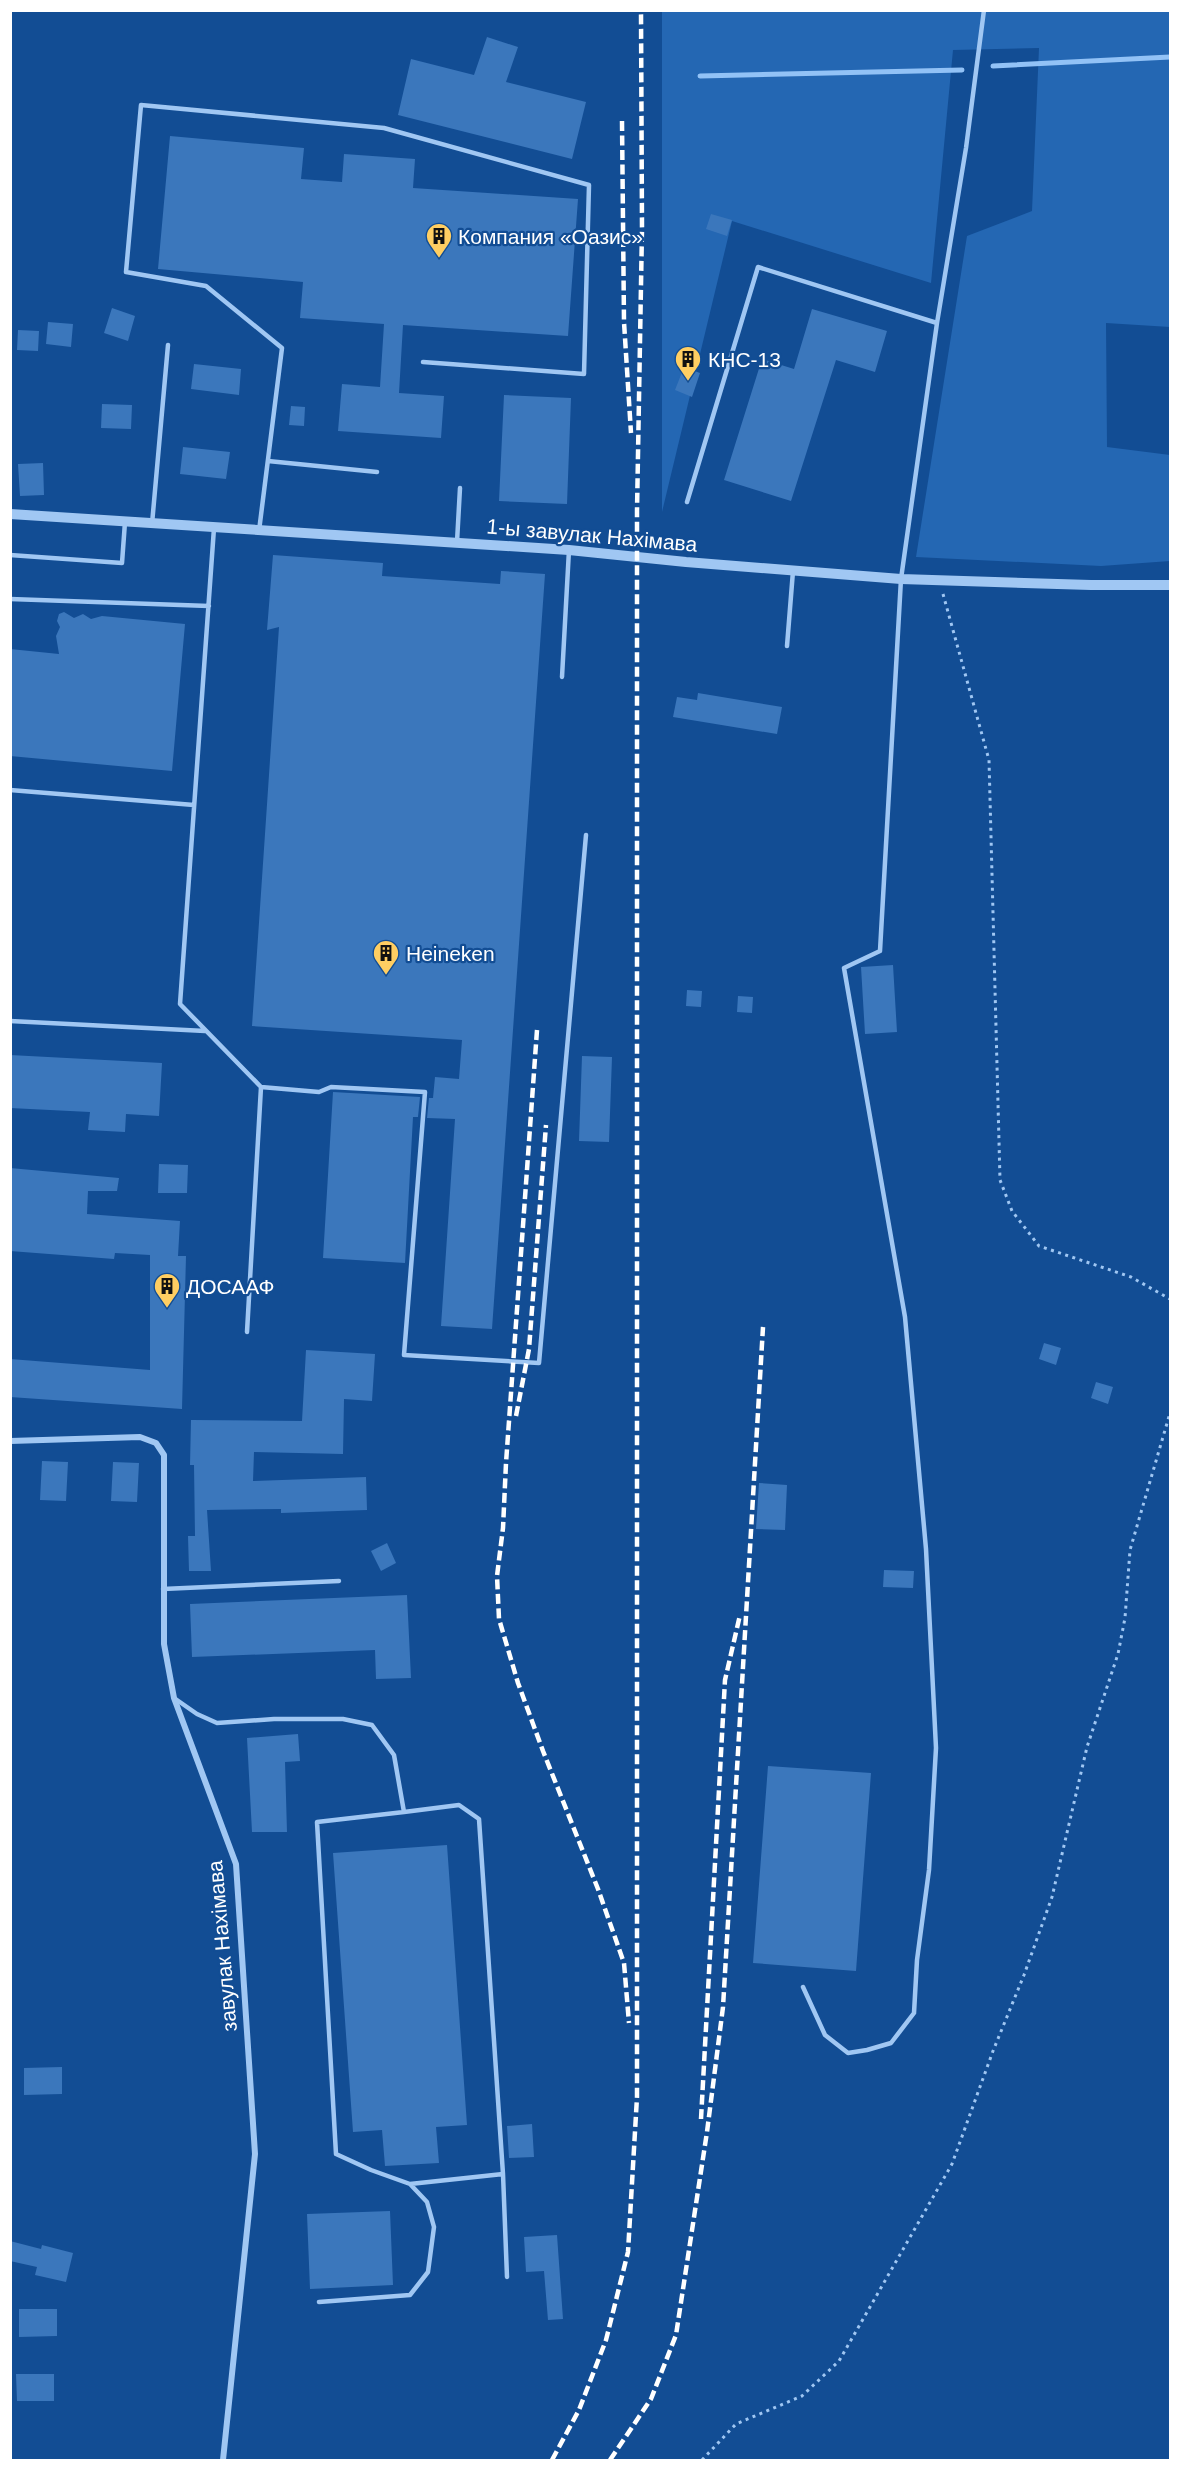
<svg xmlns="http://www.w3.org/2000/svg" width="1181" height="2471" viewBox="0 0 1181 2471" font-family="Helvetica,sans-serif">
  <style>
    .green { fill: #2467b3 }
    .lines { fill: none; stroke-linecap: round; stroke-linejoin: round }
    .stream { stroke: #92c2f6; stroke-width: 5 }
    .building { fill: #3b77bc }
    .path { stroke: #a0c7f3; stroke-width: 3; stroke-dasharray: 3 4.5; stroke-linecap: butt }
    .service { stroke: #a0c7f3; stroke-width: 4.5 }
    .minor { stroke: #a0c7f3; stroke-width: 6 }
    .tertiary { stroke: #a0c7f3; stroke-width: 10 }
    .rail { stroke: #fff; stroke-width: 4.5; stroke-dasharray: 10 4.5; stroke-linecap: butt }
    .labels { text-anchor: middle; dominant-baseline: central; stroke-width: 4.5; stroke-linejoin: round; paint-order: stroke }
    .poi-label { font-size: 21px; fill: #fff; stroke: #124d94; text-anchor: start }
    .street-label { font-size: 21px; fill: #fff; stroke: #124d94 }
  </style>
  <rect width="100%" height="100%" fill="#124d94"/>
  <path class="green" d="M 662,11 L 1170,11 L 1170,327 L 1106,323 L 1107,447 L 1170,455 L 1170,561 L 1101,566 L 916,557 L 967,236 L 1032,211 L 1039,48 L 953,50 L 931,283 L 732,221 L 662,512 Z"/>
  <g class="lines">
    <path class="stream" d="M 993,66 L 1170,57
      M 700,76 L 962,70"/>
  </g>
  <path class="building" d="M 487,37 L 518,47 L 506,82 L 586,102 L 572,159 L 398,115 L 411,59 L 474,75 Z
    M 170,136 L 304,148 L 301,179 L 342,182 L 344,154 L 415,159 L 413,188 L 578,199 L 568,336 L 403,325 L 399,393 L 444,396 L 441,438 L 338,431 L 342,384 L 380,387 L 384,324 L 300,318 L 303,282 L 158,269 Z
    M 711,214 L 732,220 L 727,236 L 706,229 Z
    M 112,308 L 135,316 L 128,341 L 104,333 Z
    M 812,309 L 887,331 L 875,372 L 836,360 L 791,501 L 724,480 L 762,359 L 794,369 Z
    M 48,322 L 73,324 L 71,347 L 46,344 Z
    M 18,330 L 39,331 L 38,351 L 17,350 Z
    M 194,364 L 241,369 L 239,395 L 191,389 Z
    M 684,367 L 700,373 L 692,397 L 675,390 Z
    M 504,395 L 571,398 L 567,504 L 499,501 Z
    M 102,404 L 132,405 L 131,429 L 101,428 Z
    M 291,406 L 305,407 L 304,426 L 289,425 Z
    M 183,447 L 230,452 L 226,479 L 180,474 Z
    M 43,463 L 44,495 L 20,496 L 18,464 Z
    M 273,555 L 383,563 L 382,576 L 500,584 L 501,571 L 545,574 L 492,1329 L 441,1326 L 455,1119 L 427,1118 L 429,1098 L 433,1098 L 435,1077 L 459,1079 L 462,1040 L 252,1026 L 279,627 L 267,630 Z
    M 64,612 L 74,618 L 83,614 L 91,619 L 102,616 L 185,624 L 172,771 L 10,756 L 10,649 L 59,654 L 56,636 L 60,627 L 57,621 L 59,614 Z
    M 698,693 L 782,707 L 777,734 L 673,717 L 677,697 L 697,700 Z
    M 893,965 L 897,1032 L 865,1034 L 861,967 Z
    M 687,990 L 702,991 L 701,1007 L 686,1006 Z
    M 738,996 L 753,997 L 752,1013 L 737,1012 Z
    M 10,1055 L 162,1063 L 159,1116 L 126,1114 L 125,1132 L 88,1130 L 90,1112 L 10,1108 Z
    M 582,1056 L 612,1057 L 609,1142 L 579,1141 Z
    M 333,1092 L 420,1097 L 418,1117 L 413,1117 L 405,1263 L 323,1258 Z
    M 159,1164 L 188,1165 L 187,1193 L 158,1193 Z
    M 10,1168 L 119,1178 L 117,1191 L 88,1191 L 87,1214 L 180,1221 L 178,1256 L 186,1256 L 182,1409 L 10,1397 L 10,1359 L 150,1370 L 150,1255 L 115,1253 L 114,1259 L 10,1251 Z
    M 1044,1343 L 1061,1348 L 1056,1365 L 1039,1359 Z
    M 306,1350 L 375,1354 L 372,1401 L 344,1399 L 343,1454 L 254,1452 L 253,1481 L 366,1477 L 367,1510 L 281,1513 L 281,1509 L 207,1510 L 211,1571 L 189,1571 L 188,1536 L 195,1536 L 194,1465 L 190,1465 L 191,1420 L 302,1421 Z
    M 1096,1382 L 1113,1387 L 1108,1404 L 1091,1398 Z
    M 42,1461 L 68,1462 L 66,1501 L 40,1500 Z
    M 113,1462 L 139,1463 L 137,1502 L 111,1501 Z
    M 759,1483 L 787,1485 L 785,1530 L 756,1529 Z
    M 387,1543 L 396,1563 L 381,1571 L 371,1551 Z
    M 884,1570 L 914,1571 L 913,1588 L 883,1587 Z
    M 407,1595 L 411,1678 L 376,1679 L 375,1650 L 192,1657 L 190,1604 Z
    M 298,1734 L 300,1761 L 285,1762 L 287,1832 L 252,1832 L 247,1738 Z
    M 768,1766 L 871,1773 L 856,1971 L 753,1963 Z
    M 447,1845 L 467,2125 L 436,2127 L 439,2163 L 385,2166 L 382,2130 L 353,2132 L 333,1853 Z
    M 62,2067 L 62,2094 L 24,2095 L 24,2068 Z
    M 532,2124 L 534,2157 L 509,2158 L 507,2126 Z
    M 390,2211 L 393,2285 L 310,2289 L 307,2214 Z
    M 557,2235 L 563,2319 L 548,2320 L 544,2271 L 526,2272 L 524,2237 Z
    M 10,2241 L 41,2249 L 42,2245 L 73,2253 L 66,2282 L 35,2275 L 37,2267 L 10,2261 Z
    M 19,2309 L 57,2309 L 57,2336 L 19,2337 Z
    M 16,2374 L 54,2374 L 54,2401 L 17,2401 Z"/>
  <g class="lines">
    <path class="path" d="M 943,594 L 989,760 L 1000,1180 L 1012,1211 L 1039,1246 L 1131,1277 L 1170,1299
      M 702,2460 L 736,2424 L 802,2396 L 839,2361 L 952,2164 L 993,2051 L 1024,1975 L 1052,1897 L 1087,1747 L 1118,1654 L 1125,1618 L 1130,1550 L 1170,1413"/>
    <path class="service" d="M 268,461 L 377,472
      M 687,502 L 758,267 L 937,323
      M 152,524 L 168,345
      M 214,528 L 180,1004 L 261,1087 L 247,1332
      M 259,531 L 282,348 L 206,286 L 126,272 L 141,105 L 384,128 L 589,185 L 584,374 L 423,362
      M 457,542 L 460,488
      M 10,555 L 122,563 L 125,522
      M 10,599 L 209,606
      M 787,646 L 793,571
      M 562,677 L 569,550
      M 10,790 L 194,805
      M 10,1021 L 205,1031
      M 261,1087 L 319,1092 L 331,1087 L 425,1092 L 404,1355 L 539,1363 L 586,835
      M 163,1589 L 339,1581
      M 174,1698 L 197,1714 L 217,1723 L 274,1719 L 343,1719 L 372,1725 L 394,1755 L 404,1812 L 317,1822 L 336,2154 L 371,2170 L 410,2184 L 427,2202 L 434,2227 L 428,2272 L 410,2295 L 319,2302
      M 404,1812 L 459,1805 L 479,1819 L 503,2174 L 410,2184
      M 803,1987 L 825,2035 L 848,2053 L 867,2050 L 891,2043 L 914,2013 L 917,1960 L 929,1870 L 936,1748 L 926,1549 L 905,1317 L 844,968 L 880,951 L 901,579 L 937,323 L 966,148 L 984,10
      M 503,2174 L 507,2277"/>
    <path class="minor" d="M 10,1441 L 140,1437 L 156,1443 L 164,1455 L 164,1644 L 174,1698 L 236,1864 L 255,2154 L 223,2460"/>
    <path class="tertiary" d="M 10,514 L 569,550 L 686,562 L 901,579 L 1091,585 L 1170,585"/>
    <path class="rail" d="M 622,121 L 624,322 L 631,433
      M 537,1030 L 506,1463 L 503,1528 L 497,1576 L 499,1619 L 518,1683 L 543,1751 L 598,1889 L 624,1963 L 629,2023
      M 516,1416 L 529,1349 L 546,1125
      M 701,2119 L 725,1680 L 740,1615
      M 552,2460 L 579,2410 L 606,2340 L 628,2252 L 637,2097 L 637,511 L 642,229 L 641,10
      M 610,2460 L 651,2399 L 676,2335 L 707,2132 L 723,2007 L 763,1327"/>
  </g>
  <defs>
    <g id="building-pin" transform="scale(1.35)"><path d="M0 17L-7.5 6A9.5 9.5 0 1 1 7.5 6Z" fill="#ffce62" stroke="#124d94"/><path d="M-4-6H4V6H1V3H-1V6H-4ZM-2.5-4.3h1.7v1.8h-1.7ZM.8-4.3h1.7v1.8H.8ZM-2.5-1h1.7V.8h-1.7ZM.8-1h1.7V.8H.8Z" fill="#111"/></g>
  </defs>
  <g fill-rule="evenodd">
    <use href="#building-pin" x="439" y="236"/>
    <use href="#building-pin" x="688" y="359"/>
    <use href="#building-pin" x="386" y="953"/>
    <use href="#building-pin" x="167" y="1286"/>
  </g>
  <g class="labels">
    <g class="poi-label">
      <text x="458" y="236">Компания «Оазис»</text>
      <text x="708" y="359">КНС-13</text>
      <text x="406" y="953">Heineken</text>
      <text x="186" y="1286">ДОСААФ</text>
    </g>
    <g class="street-label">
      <text transform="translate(592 535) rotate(5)">1-ы завулак Нахімава</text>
      <text transform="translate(222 1946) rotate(-95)">завулак Нахімава</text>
    </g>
  </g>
  <rect width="1181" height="2471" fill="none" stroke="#ffffff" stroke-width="24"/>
</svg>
